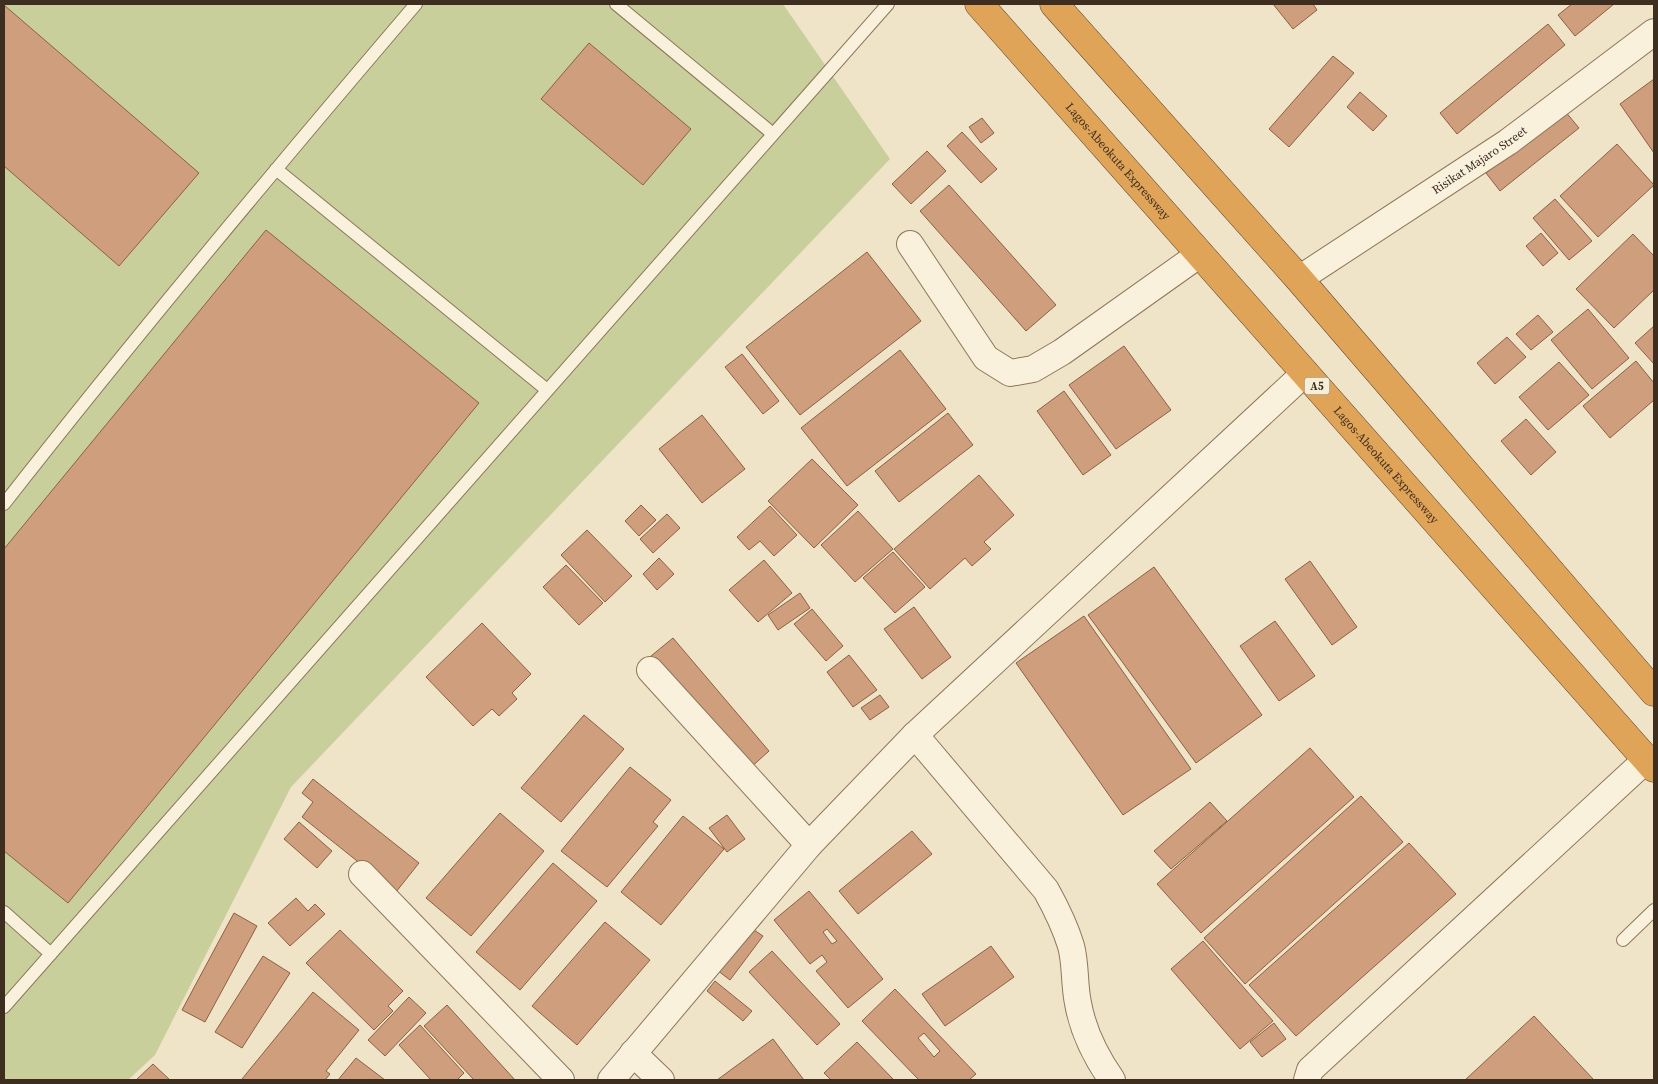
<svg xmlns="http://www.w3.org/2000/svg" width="1658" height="1084" viewBox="0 0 1658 1084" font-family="'Source Serif 4',serif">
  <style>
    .green { fill: #c9cf9b }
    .building { fill: #cf9f7d; stroke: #8d5f41; fill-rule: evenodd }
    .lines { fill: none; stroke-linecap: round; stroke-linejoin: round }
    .lane-casing { stroke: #8d765c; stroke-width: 14 }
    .street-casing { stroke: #8d765c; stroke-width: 28 }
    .highway-casing { stroke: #5b4430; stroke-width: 29 }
    .lane { stroke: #faf1dc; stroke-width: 12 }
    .street { stroke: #faf1dc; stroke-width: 26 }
    .highway { stroke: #e0a458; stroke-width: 28 }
    .labels { text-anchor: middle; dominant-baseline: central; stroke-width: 4; stroke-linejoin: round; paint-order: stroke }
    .shield { fill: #f7eed8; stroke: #756857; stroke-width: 1 }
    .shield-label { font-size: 11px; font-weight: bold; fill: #3d2e20 }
    .street-label { font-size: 12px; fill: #3d2e20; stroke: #f7eed8 }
  </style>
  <rect width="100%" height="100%" fill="#f0e4c8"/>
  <path class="green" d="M 4,4 L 783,4 L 890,159 L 291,787 L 155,1055 L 128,1080 L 4,1080 Z"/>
  <path class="building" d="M 1273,4 L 1313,4 L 1317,10 L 1293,29 Z
    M 1572,4 L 1614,4 L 1575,36 L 1558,15 Z
    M 4,5 L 199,173 L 119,266 L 4,166 Z
    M 1548,24 L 1565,45 L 1457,134 L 1440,113 Z
    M 589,43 L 691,129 L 643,185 L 541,99 Z
    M 1333,56 L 1354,73 L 1289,147 L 1269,129 Z
    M 1654,79 L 1654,153 L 1620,104 Z
    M 1360,92 L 1387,116 L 1373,131 L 1347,107 Z
    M 1564,110 L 1579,128 L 1500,191 L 1486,173 Z
    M 982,118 L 994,133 L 981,143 L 969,127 Z
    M 962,132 L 997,169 L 981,183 L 947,146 Z
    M 1617,144 L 1654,185 L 1598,237 L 1560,196 Z
    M 927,151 L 946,171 L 911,204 L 892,184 Z
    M 949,185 L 1056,305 L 1026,331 L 920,211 Z
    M 1555,199 L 1592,241 L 1569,260 L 1533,218 Z
    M 266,230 L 479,403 L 68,903 L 4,851 L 4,549 Z
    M 1541,233 L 1558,253 L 1543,266 L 1526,246 Z
    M 1633,234 L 1654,256 L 1654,290 L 1614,328 L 1576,289 Z
    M 867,252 L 921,321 L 800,415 L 746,347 Z
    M 1588,309 L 1629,358 L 1592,389 L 1551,340 Z
    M 1538,315 L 1553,332 L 1531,350 L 1516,334 Z
    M 1654,326 L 1654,364 L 1635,343 Z
    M 1507,337 L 1526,357 L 1495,384 L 1477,363 Z
    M 1124,346 L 1171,410 L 1116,449 L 1069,385 Z
    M 900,350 L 946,409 L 847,486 L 801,428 Z
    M 742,354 L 779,401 L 763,414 L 725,367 Z
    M 1636,361 L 1654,383 L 1654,400 L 1610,438 L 1583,406 Z
    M 1559,362 L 1589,395 L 1548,430 L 1519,397 Z
    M 1064,391 L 1111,455 L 1083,475 L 1037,411 Z
    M 948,413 L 973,445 L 899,502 L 875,471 Z
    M 702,415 L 745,469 L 702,503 L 659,449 Z
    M 1526,419 L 1556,452 L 1531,475 L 1501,441 Z
    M 812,459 L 858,505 L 814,548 L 768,501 Z
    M 979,475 L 1014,515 L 984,542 L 991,549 L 972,566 L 965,558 L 930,589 L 894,549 Z
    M 641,505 L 656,520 L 639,536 L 625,521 Z
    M 770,506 L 797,535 L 774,556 L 760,541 L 749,550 L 737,537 Z
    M 858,511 L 893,549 L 855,582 L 821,545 Z
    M 667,514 L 680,528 L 653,553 L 640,539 Z
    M 587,530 L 632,576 L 605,602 L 561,555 Z
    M 893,552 L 925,587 L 895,613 L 863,578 Z
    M 659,558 L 674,574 L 657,590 L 643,574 Z
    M 764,560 L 792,593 L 758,622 L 729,590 Z
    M 1310,561 L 1357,627 L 1332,645 L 1285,579 Z
    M 566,565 L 603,603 L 579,625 L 543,587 Z
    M 1154,567 L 1262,715 L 1196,763 L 1088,615 Z
    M 800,593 L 810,608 L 778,630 L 768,615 Z
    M 914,607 L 951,657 L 922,679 L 884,629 Z
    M 812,609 L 843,646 L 826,661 L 794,624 Z
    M 1084,616 L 1191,769 L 1123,815 L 1016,663 Z
    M 1275,621 L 1315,676 L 1279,701 L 1240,646 Z
    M 482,623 L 531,674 L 512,693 L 517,699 L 499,716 L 492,709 L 473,726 L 426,677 Z
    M 673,638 L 769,751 L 748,770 L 651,656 Z
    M 849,655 L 877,690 L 853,707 L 827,672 Z
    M 880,695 L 889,707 L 870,720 L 861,708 Z
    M 584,715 L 624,749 L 561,822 L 521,788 Z
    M 1310,748 L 1354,797 L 1201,933 L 1157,884 Z
    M 630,767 L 671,800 L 653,822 L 658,826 L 607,887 L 561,851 Z
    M 313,779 L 419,863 L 396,892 L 302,817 L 313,802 L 302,793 Z
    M 1361,796 L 1403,842 L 1245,984 L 1204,938 Z
    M 1210,802 L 1227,821 L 1171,869 L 1154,851 Z
    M 500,813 L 544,851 L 471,936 L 426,898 Z
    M 727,815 L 745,839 L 727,852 L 709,828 Z
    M 683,816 L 724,849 L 661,925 L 621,892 Z
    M 299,822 L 332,851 L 317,868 L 284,839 Z
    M 912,831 L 932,854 L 858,914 L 839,891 Z
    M 1409,843 L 1456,894 L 1296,1036 L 1249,985 Z
    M 553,863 L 597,901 L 520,990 L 476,952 Z
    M 809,891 L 883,979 L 848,1008 L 816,971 L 827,962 L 822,955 L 810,964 L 774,920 ZM 827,929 L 837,941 L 832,944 L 823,932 Z
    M 296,898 L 308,911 L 315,904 L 325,914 L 290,946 L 268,923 Z
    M 234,913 L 257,926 L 205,1022 L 182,1010 Z
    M 605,922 L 650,960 L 577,1045 L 532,1006 Z
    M 340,930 L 403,991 L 388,1006 L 393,1011 L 374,1030 L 306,963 Z
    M 754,930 L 763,936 L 730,980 L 713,967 Z
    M 1203,941 L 1273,1021 L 1240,1049 L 1171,969 Z
    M 991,946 L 1014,977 L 945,1026 L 922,994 Z
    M 772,951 L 840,1024 L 817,1045 L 749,972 Z
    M 263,956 L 290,973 L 242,1048 L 215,1032 Z
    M 715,981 L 752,1011 L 743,1021 L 707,991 Z
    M 895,989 L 976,1074 L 969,1080 L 919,1080 L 862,1021 ZM 924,1033 L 940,1051 L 934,1057 L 918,1038 Z
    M 313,992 L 359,1030 L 326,1071 L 330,1074 L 325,1080 L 244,1080 L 242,1079 Z
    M 409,997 L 426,1013 L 385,1056 L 368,1040 Z
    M 447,1005 L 515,1080 L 474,1080 L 424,1026 Z
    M 1534,1016 L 1594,1080 L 1465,1080 Z
    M 1274,1023 L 1286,1039 L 1262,1057 L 1250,1042 Z
    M 420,1025 L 464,1073 L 457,1080 L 431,1080 L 399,1045 Z
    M 773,1039 L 804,1080 L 717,1080 Z
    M 857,1042 L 894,1080 L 831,1080 L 824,1073 Z
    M 356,1058 L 385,1080 L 338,1080 Z
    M 153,1064 L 170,1080 L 136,1080 Z"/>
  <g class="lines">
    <g class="lane-casing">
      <path id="lane" d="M 616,4 L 773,134
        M 276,169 L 547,390
        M 4,504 C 137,334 276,168 416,4
        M 4,912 L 51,954
        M 1623,940 L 1654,910
        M 4,1007 L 888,4"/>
    </g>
    <g class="street-casing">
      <g id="street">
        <path d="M 910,244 L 986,358 L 1010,373 L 1033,369 L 1062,352 L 1200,254"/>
        <path id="s1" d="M 1299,279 L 1508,142 L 1654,32"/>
        <path d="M 650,670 L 809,845"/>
        <path d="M 915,735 L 1046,890 C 1056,908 1065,926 1071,946 C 1076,964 1074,985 1078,1003 C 1083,1032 1096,1057 1112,1080"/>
        <path d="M 362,874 L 561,1080"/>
        <path d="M 633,1053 L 661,1080"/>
        <path d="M 611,1080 L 809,845 L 915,735 L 1305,373"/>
        <path d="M 1307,1080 L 1310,1070 L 1647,759"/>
      </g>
    </g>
    <g class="highway-casing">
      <g id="highway">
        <path id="s2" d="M 979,4 L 1654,768"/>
        <path d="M 1054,4 L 1299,279 L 1654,692"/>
      </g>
    </g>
    <use href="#lane" class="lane"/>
    <use href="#street" class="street"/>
    <use href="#highway" class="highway"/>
  </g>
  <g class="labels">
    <rect class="shield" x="1304.5" y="377.5" width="25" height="17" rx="4"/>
    <g class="shield-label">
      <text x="1317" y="386">A5</text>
    </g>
    <g class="street-label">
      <text stroke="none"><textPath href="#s1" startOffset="216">Risikat Majaro Street</textPath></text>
      <text stroke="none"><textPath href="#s2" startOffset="210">Lagos-Abeokuta Expressway</textPath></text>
      <text stroke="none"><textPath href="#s2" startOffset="615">Lagos-Abeokuta Expressway</textPath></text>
    </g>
  </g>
  <rect width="1658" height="1084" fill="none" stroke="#3d2e20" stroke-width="10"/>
</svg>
